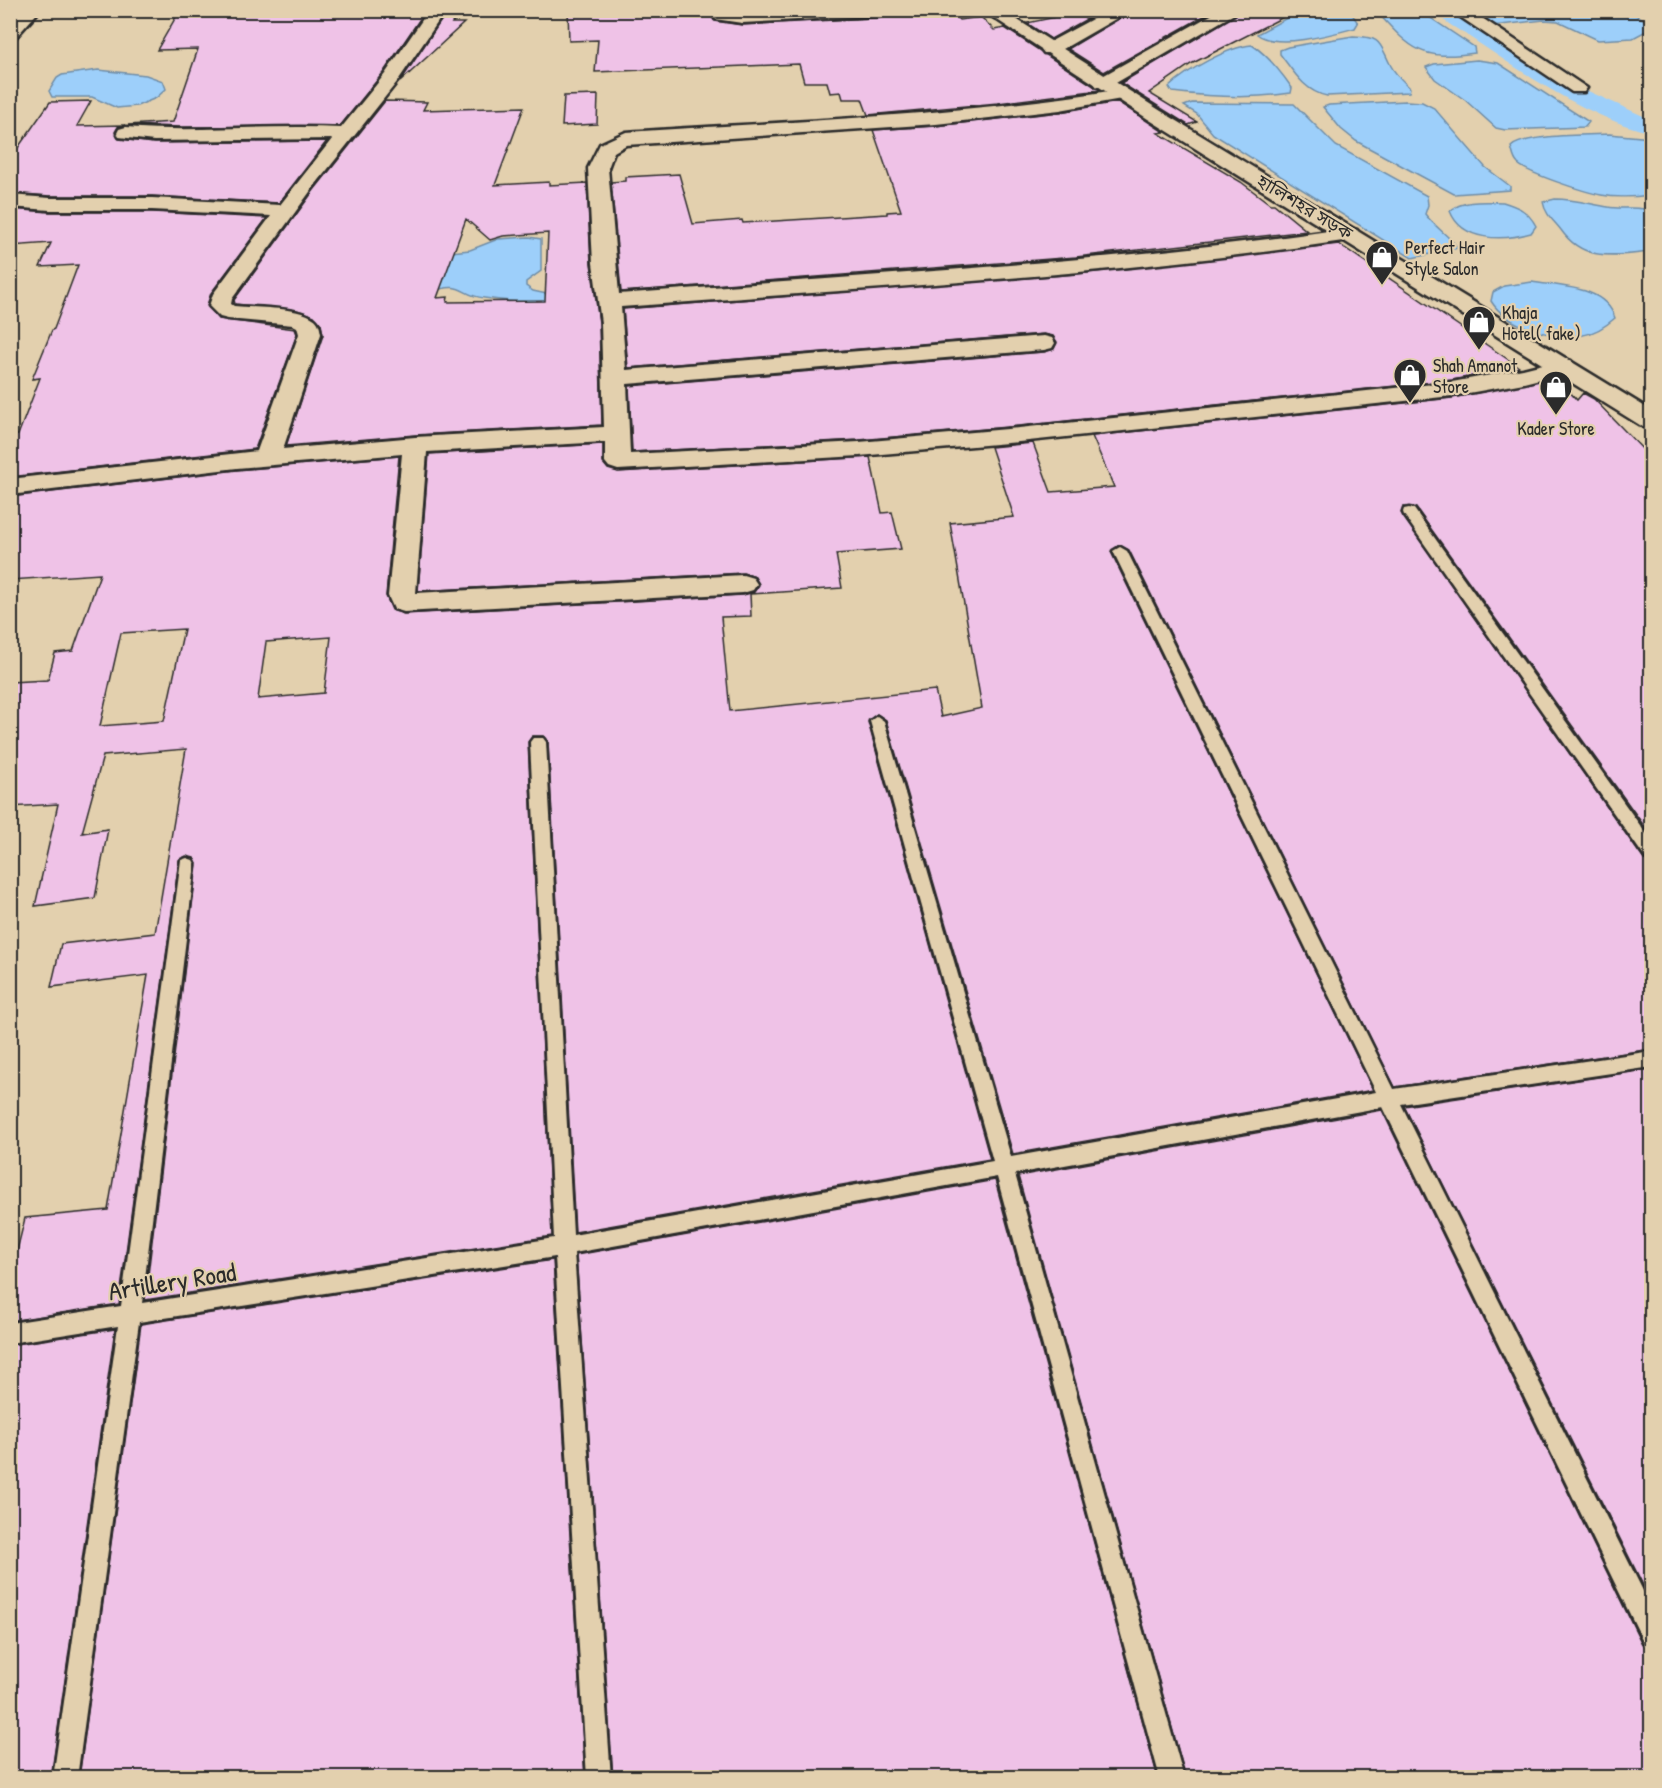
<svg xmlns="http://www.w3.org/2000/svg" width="1662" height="1788" viewBox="0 0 1662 1788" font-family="'Patrick Hand','Noto Sans Bengali',sans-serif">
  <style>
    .water { fill: #9dcffa; stroke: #6f8da7; stroke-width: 1.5 }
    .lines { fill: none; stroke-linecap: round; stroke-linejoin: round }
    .canal { fill: #9dcffa; fill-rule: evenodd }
    .building { fill: #efc2e7; stroke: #2b2b2b; stroke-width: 1.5; fill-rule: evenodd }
    .service-casing { stroke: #2b2b2b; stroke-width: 5 }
    .minor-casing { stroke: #2b2b2b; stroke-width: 5 }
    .tertiary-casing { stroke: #2b2b2b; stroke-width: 5 }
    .service { fill: #e3d0ae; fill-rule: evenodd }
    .minor { fill: #e3d0ae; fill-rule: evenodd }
    .tertiary { fill: #e3d0ae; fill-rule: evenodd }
    .labels { text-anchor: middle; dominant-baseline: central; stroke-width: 4.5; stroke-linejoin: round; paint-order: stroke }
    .far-street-label { font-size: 18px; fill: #2b2b2b; stroke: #e3d0ae }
    .far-poi-label { font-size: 18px; fill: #2b2b2b; stroke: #e3d0ae; text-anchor: start }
    .near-street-label { font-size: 26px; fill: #2b2b2b; stroke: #e3d0ae }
  </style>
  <rect width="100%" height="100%" fill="#e3d0ae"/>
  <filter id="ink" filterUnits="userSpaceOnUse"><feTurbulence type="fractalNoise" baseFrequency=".0167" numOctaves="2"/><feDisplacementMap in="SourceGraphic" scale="12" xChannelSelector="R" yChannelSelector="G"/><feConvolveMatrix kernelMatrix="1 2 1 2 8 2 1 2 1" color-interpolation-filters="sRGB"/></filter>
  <g filter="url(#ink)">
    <path class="water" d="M 1300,11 L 1350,11 L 1358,23 L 1355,28 C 1333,34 1276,50 1257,34 Z
      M 1376,11 L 1420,11 L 1474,47 L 1475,53 C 1420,61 1411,49 1376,11 Z
      M 1467,11 L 1630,11 L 1651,24 L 1648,30 L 1633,38 L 1598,40 L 1558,21 L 1544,20 L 1492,26 Z
      M 1353,36 C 1383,37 1379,43 1391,66 C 1395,74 1403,81 1410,88 L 1409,92 L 1327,96 C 1305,92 1293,71 1280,54 L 1280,50 L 1288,47 Z
      M 1252,45 C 1268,55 1281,72 1292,88 L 1291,93 C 1252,99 1211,97 1172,92 L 1169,87 C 1187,70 1228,47 1252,45 Z
      M 1477,60 L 1498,63 L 1589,122 L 1585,127 L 1505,130 L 1496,128 L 1465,100 L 1435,79 L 1426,67 L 1434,64 Z
      M 98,70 L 146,75 L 163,81 L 166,89 L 156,98 L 137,106 L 117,108 L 92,97 L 52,97 L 49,91 L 57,78 L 62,75 Z
      M 1406,101 L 1422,102 L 1434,108 L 1485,167 L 1510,186 L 1510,190 L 1454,194 L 1356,141 L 1341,129 L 1323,107 L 1329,105 Z
      M 1192,103 L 1294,104 L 1336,146 L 1427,196 L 1428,205 L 1425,214 C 1435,227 1448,235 1458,248 L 1412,258 L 1213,134 L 1197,114 L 1184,106 Z
      M 1609,134 L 1651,138 L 1651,195 C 1635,197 1617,198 1601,195 C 1585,192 1529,174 1518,164 C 1513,159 1513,153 1511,147 C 1524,134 1589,135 1609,134 Z
      M 1555,199 C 1574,199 1590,204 1608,207 C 1623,210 1638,205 1651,211 L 1651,252 C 1616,255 1584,263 1561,230 C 1554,221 1545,214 1543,202 Z
      M 1503,202 C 1519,207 1528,211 1536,226 L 1531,233 C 1503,241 1462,242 1450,211 C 1463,199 1487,202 1503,202 Z
      M 529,237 L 541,239 L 541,271 L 526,282 L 526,286 L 533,291 L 547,294 L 546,301 C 525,303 504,301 484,298 C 459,295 464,281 433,291 L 432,254 L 470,250 L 498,239 Z
      M 1532,282 C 1560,287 1604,285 1615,318 C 1606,326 1596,333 1583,335 C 1554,340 1507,327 1491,301 L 1493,292 L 1504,286 Z"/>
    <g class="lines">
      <path class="canal" d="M 1434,10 L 1457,10 L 1577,86 L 1652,120 L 1652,133 C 1586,117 1527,75 1471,38 C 1460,30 1442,22 1434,10 Z"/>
    </g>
    <path class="building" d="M 180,10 L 426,10 L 383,73 L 340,126 L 180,127 L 128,125 L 173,122 L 198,49 L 157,50 Z
      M 448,10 L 462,10 L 452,23 L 464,23 L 400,82 Z
      M 568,10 L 710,10 L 715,21 L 742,25 L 890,17 L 900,10 L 951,10 L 959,20 L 981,17 L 994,30 L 1005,28 L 1100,90 L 998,103 L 868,115 L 862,99 L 843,99 L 841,92 L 830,93 L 827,82 L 804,82 L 799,64 L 595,72 L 598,40 L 569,41 Z
      M 1089,10 L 1103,10 L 1051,39 L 1027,23 Z
      M 1133,10 L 1215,10 L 1104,72 L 1068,49 Z
      M 1243,10 L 1297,10 L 1191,64 L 1149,93 L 1197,122 L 1188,125 L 1121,83 Z
      M 598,95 L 597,124 L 562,126 L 564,96 Z
      M 91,101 L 77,126 L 125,125 L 118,127 L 115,132 L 119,139 L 154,143 L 327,141 L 279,203 L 152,196 L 50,196 L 10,193 L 10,159 L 50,102 Z
      M 385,101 L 427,102 L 423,110 L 524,107 L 495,185 L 549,182 L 549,185 L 587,183 L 591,263 L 599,323 L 602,425 L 415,435 L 286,446 L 323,335 L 321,324 L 314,316 L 297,310 L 235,304 L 234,300 L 314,190 ZM 466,219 L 490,240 L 503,236 L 548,233 L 545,301 L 447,302 L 448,297 L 437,298 Z
      M 1118,102 L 1164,132 L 1158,133 L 1241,182 L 1270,204 L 1274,204 L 1307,231 L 1076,257 L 621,292 L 611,182 L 625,181 L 625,177 L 679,174 L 693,224 L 742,220 L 743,223 L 887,214 L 887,212 L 901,211 L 873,130 L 936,126 L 1060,112 Z
      M 10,209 L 50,212 L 152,212 L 267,218 L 211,293 L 207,305 L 219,319 L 295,329 L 297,334 L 255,449 L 10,477 L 10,436 L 18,435 L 40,378 L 32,379 L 52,330 L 54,329 L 78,265 L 40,267 L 51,243 L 10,246 Z
      M 1339,244 L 1519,367 L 1452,380 L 1019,426 L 859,440 L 632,452 L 629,386 L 1044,352 L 1054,349 L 1057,342 L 1053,336 L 1044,334 L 628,368 L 623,309 L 1078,274 Z
      M 1556,377 L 1577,400 L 1583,393 L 1594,399 L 1652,459 L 1652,837 L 1416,508 L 1404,507 L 1401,513 L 1644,860 L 1652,863 L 1652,1049 L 1395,1087 L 1129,550 L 1119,545 L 1111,552 L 1373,1090 L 1013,1154 L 886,720 L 877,714 L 868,722 L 990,1159 L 575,1232 L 548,742 L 543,736 L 533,736 L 528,742 L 552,1236 L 145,1300 L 197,864 L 194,858 L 186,856 L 179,860 L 119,1304 L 10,1321 L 10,1279 L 25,1218 L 108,1210 L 148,975 L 51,987 L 61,944 L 155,933 L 186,749 L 103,756 L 82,833 L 108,829 L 95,898 L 35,906 L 58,804 L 10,807 L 10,682 L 48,680 L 55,653 L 73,651 L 100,574 L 10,580 L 10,497 L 237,470 L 399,456 L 386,596 L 392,610 L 404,614 L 743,595 L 754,592 L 759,585 L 755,577 L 743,573 L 418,591 L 429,454 L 603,444 L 603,463 L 608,469 L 618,472 L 870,457 L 882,513 L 892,512 L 901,549 L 836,554 L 842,588 L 750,594 L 751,616 L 721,617 L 730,711 L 935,690 L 941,717 L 982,708 L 950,523 L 1014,517 L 991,447 L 1033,443 L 1051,492 L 1114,487 L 1092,436 L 1452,398 ZM 184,629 L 164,721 L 100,726 L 121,633 ZM 331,637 L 324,693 L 258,699 L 266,642 Z
      M 1652,1069 L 1652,1603 L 1404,1106 Z
      M 1382,1110 L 1642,1644 L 1652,1648 L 1652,1778 L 1186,1778 L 1018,1176 Z
      M 995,1180 L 1158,1778 L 613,1778 L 576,1255 Z
      M 553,1260 L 585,1778 L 79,1778 L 141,1324 Z
      M 115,1329 L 51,1778 L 10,1778 L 10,1345 Z"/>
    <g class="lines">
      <g class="service-casing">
        <path id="service" d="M 1409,508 L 1414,509 L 1652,842 L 1652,861 L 1646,859 L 1404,515 L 1403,512 L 1404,509 Z
          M 1120,547 L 1127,551 L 1394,1089 L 1652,1051 L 1652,1067 L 1401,1104 L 1652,1609 L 1652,1646 L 1644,1643 L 1383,1107 L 1015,1174 L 1184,1778 L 1160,1778 L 997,1177 L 574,1253 L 611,1778 L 587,1778 L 555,1257 L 139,1322 L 77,1778 L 53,1778 L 118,1326 L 10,1343 L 10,1323 L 121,1306 L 181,860 L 187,858 L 193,860 L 195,864 L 142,1303 L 554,1238 L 530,742 L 533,738 L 543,738 L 546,742 L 573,1235 L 993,1161 L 870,721 L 877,716 L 884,721 L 1011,1157 L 1376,1092 L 1113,551 Z"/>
      </g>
      <g class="minor-casing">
        <path id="minor" d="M 22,10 L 40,10 L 16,37 L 10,38 L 10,23 Z
          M 429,10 L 446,10 L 397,82 L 312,189 L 232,299 L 231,304 L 234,306 C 255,308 296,307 313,318 C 319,321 320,328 321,334 L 283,449 L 415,437 L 604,427 L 601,323 L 593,263 L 588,168 L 600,144 L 626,132 C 792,121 957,116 1121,89 L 1127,90 L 1130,94 L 1127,98 L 1060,110 L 936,124 L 626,145 L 614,152 L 608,168 L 619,294 C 863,275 1108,263 1350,228 L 1357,230 L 1360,234 L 1357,238 L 1350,240 C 1109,276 864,288 621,307 L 626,370 L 1044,336 L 1052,338 L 1055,343 L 1052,348 L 1044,350 L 627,384 L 630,454 L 859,442 L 1019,428 L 1452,382 L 1523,369 L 1563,359 L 1571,361 L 1575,366 L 1571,371 L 1524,383 L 1452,396 L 1019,442 L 859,456 L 618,470 L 609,467 L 605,462 L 605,442 L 427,452 L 416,593 L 743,575 L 753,578 L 757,584 L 753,590 L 743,593 L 404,612 L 394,609 L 388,596 L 402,454 L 237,468 L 10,495 L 10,479 L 257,451 L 299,334 L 297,327 L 293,325 L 228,319 L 220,317 L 209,306 L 213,294 L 271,216 L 152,210 L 50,210 L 10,207 L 10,195 L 50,198 L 152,198 L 280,205 L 332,139 L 154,141 L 119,137 L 117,133 L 119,129 L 126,127 C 198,133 269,124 341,128 L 385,74 Z
          M 712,10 L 742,13 L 898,10 L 890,15 L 742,23 L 715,19 Z
          M 1109,10 L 1131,10 L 1056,53 L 1044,53 L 1041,49 L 1044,45 Z
          M 1220,10 L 1241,10 L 1109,87 L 1097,87 L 1094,83 L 1097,79 Z
          M 1450,10 L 1470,10 L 1587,88 L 1584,92 L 1572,92 Z"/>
      </g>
      <g class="tertiary-casing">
        <path id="tertiary" d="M 982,10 L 1002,10 L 1161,111 L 1652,411 L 1652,429 L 1643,427 L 1148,119 Z"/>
      </g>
      <use href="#service" class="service"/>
      <use href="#minor" class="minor"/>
      <use href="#tertiary" class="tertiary"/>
    </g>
  </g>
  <defs>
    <g id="shop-pin" transform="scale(1.725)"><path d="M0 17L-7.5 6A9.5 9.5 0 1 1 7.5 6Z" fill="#2b2b2b" stroke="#e3d0ae"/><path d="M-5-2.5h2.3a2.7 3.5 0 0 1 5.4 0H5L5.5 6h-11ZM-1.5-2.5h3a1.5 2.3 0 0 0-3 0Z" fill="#fff"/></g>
  </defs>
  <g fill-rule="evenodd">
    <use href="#shop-pin" x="1382" y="257"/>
    <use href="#shop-pin" x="1479" y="322"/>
    <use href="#shop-pin" x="1410" y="375"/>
    <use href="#shop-pin" x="1556" y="387"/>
  </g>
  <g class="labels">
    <g class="far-street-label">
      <text transform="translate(1305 207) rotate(31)">হালিশহর সড়ক</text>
    </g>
    <g class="far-poi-label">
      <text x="1405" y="247">Perfect Hair<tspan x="1405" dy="21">Style Salon</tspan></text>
      <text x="1502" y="312">Khaja<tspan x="1502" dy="21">Hotel( fake)</tspan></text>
      <text x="1433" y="365">Shah Amanot<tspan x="1433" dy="21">Store</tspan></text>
      <text x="1556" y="428" text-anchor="middle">Kader Store</text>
    </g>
    <g class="near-street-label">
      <text transform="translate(172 1281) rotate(-9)">Artillery Road</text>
    </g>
  </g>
  <rect width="1662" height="1788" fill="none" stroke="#e3d0ae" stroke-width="36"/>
  <rect x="18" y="18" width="1626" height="1752" fill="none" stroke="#2b2b2b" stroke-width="2" filter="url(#ink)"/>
</svg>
